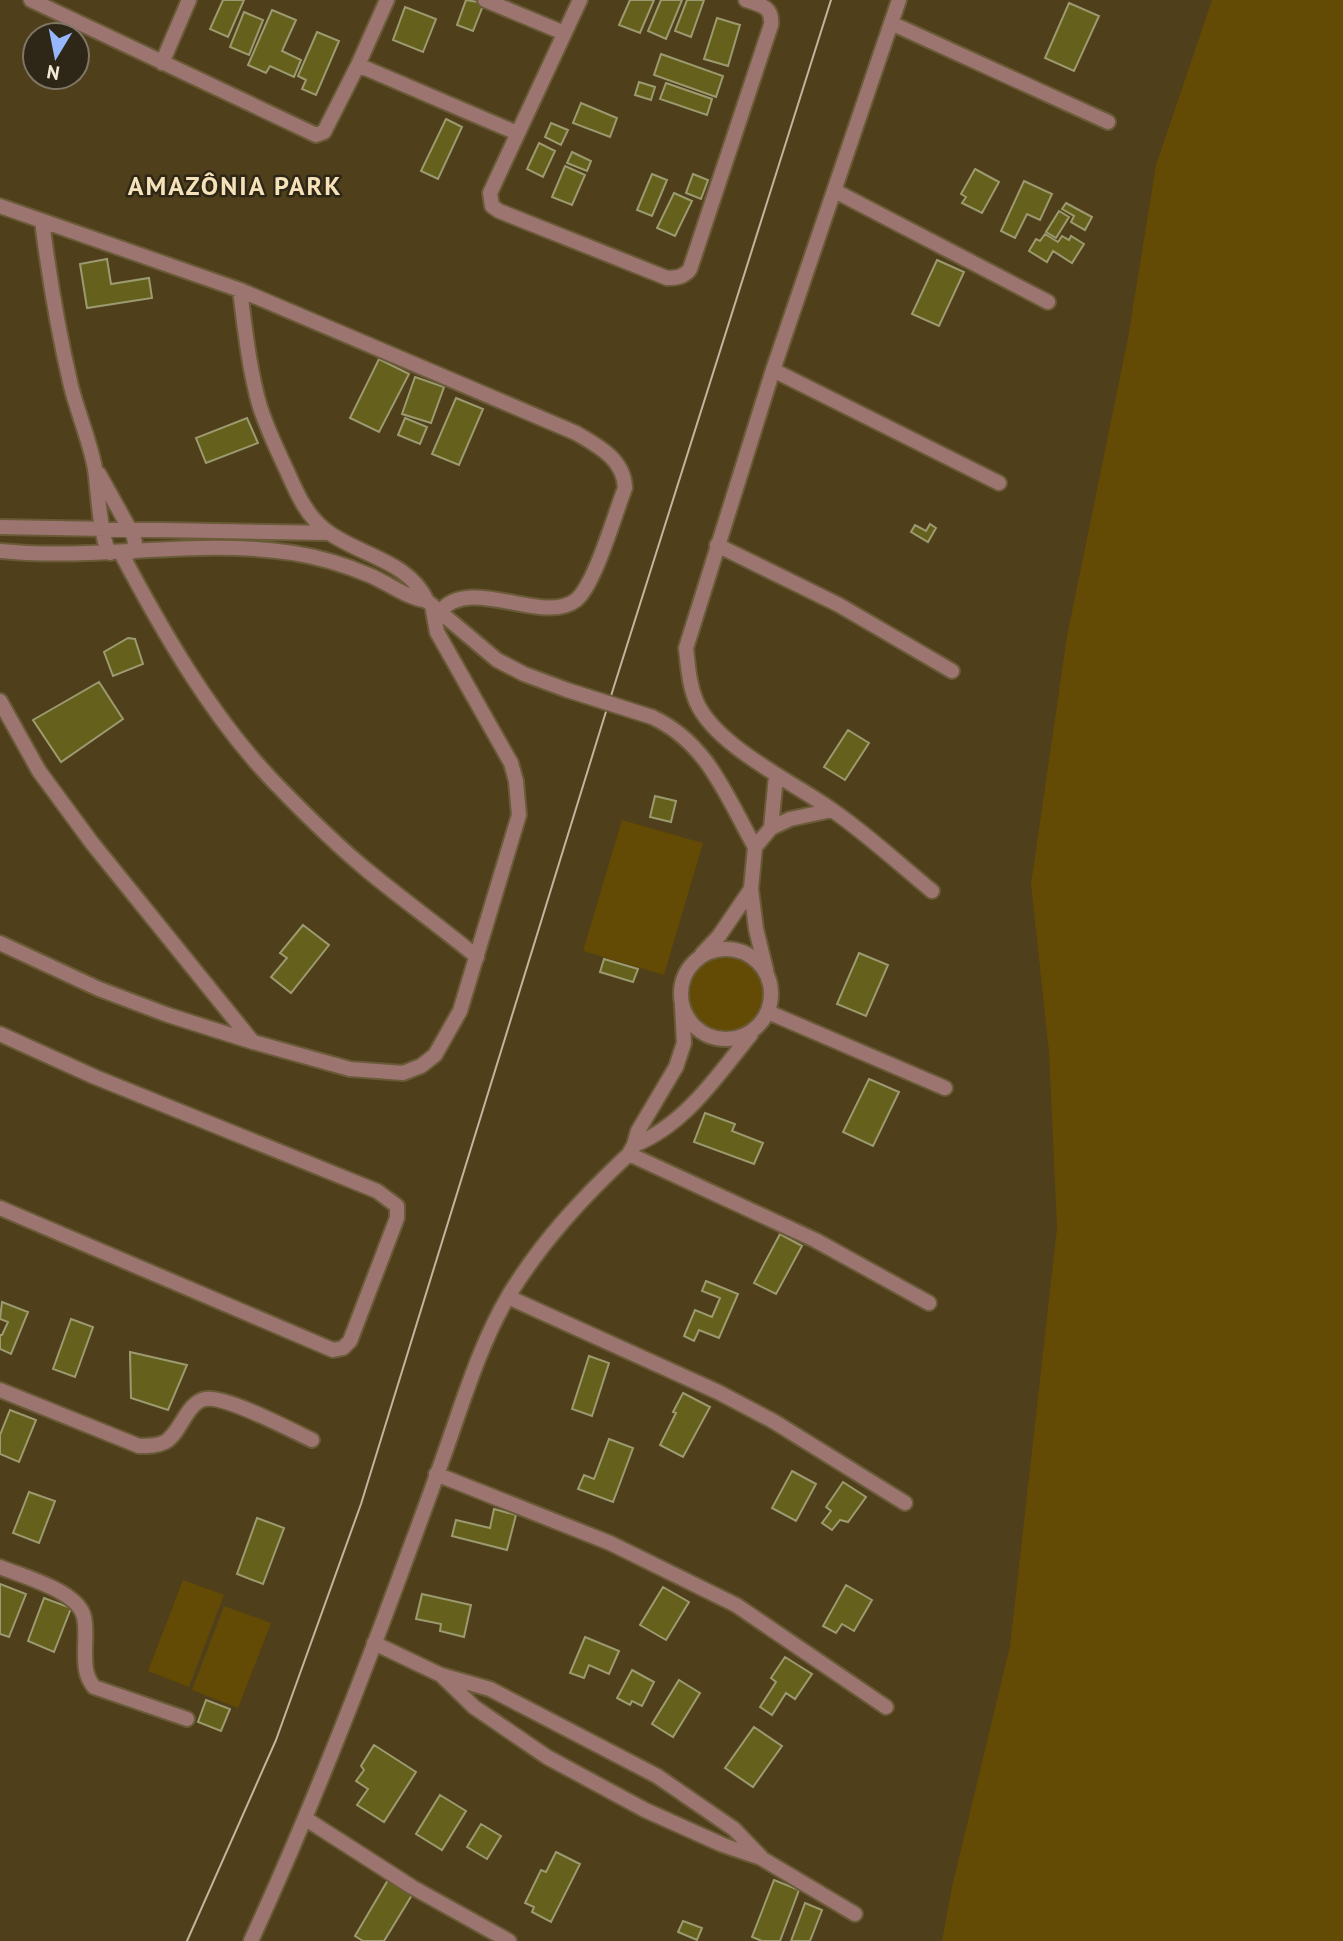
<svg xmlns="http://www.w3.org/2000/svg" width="1343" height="1941" viewBox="0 0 1343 1941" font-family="'PT Sans',sans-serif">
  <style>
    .green { fill: #634a05 }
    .building { fill: #65611c; stroke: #9c9a70; stroke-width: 2 }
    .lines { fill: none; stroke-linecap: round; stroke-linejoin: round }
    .minor-casing { stroke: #6a5b38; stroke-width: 18 }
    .minor { stroke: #9c7571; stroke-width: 14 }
    .tram { stroke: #c1b59c; stroke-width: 2 }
    .minor-bridge-casing { stroke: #6a5b38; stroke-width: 18; stroke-linecap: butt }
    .minor-bridge { stroke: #9c7571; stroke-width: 14 }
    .labels { text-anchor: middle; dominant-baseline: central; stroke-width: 5; stroke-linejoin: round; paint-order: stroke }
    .district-label { font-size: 26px; font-weight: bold; letter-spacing: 2px; fill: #f6e2b9; stroke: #2e2717 }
  </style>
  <rect width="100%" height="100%" fill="#4f3f1a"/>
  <path class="green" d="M 1212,0 L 1343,0 L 1343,1941 L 942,1941 L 952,1887 L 1010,1646 L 1057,1228 L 1049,1052 L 1031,884 L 1067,636 L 1128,338 L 1156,165 Z
    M 622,820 L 703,843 L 664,975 L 583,951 Z
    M689 994a37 37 0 1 1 74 0a37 37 0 1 1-74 0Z
    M 183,1580 L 224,1595 L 189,1687 L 148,1671 Z
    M 224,1606 L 271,1623 L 238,1708 L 192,1690 Z"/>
  <path class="building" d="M 223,0 L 244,0 L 228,37 L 210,29 Z
    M 466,0 L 484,3 L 473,31 L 457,25 Z
    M 630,0 L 654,0 L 640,33 L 619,25 Z
    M 661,0 L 682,0 L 666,39 L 648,31 Z
    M 687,0 L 704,0 L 691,37 L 675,31 Z
    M 1069,3 L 1099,16 L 1074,71 L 1045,58 Z
    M 405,7 L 436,19 L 423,52 L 393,40 Z
    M 272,10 L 296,20 L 282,51 L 301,60 L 294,77 L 270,66 L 266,73 L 248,65 Z
    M 244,12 L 263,20 L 249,55 L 230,47 Z
    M 717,18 L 740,25 L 728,66 L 704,59 Z
    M 317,32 L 339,41 L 316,95 L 302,89 L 306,80 L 298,76 Z
    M 661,54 L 723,76 L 716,97 L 654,75 Z
    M 639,82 L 655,87 L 651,100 L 635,95 Z
    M 666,83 L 712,99 L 707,115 L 660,99 Z
    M 581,103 L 617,118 L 610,137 L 573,123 Z
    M 446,119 L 462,127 L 438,179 L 421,171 Z
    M 551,123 L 568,130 L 561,145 L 545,137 Z
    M 539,143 L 555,151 L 543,177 L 527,169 Z
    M 572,152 L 591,161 L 587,171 L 567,163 Z
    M 565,166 L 585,175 L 572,205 L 552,197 Z
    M 975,169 L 999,182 L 982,213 L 962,203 L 966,197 L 961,194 Z
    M 652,174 L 667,180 L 652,216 L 637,210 Z
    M 693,174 L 708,180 L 701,199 L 686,193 Z
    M 1024,181 L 1052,194 L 1040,220 L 1027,214 L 1015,238 L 1001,231 Z
    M 674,193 L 692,201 L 675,236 L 657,228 Z
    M 1066,203 L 1092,217 L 1085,230 L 1071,222 L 1074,216 L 1062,209 Z
    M 1059,211 L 1069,217 L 1056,238 L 1046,232 Z
    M 1045,234 L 1058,242 L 1062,236 L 1069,240 L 1071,236 L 1084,244 L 1072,263 L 1053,251 L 1047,262 L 1029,251 L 1036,239 L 1040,241 Z
    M 107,259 L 111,284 L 149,278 L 152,298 L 87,308 L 80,264 Z
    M 937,260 L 964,272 L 939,326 L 912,314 Z
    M 379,359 L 409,374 L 379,432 L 350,418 Z
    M 415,377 L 444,387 L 431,423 L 402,414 Z
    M 456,398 L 483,409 L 459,465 L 432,454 Z
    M 247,418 L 258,443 L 206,463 L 196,438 Z
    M 405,418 L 427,427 L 420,444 L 398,435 Z
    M 930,524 L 936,528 L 928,542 L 911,532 L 915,525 L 926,531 Z
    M 128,638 L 135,639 L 143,664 L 113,676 L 104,652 Z
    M 99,682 L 123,719 L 61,762 L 33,720 Z
    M 848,730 L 869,743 L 845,780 L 824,767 Z
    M 655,796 L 676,801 L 671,822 L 650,817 Z
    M 303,925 L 329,945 L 291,993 L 271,977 L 287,958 L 280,953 Z
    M 859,953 L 888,965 L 866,1016 L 837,1004 Z
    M 604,959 L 638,969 L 633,982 L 600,972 Z
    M 869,1079 L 899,1092 L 873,1146 L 843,1132 Z
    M 705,1113 L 735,1124 L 732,1131 L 763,1143 L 754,1164 L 694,1142 Z
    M 780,1234 L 802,1246 L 776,1294 L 754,1283 Z
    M 706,1281 L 738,1294 L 719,1338 L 699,1330 L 694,1341 L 684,1336 L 695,1310 L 712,1317 L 720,1298 L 702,1291 Z
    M 2,1302 L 28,1312 L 11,1354 L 0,1349 L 0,1335 L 2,1335 L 8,1322 L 0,1319 Z
    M 71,1319 L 93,1327 L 75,1377 L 53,1369 Z
    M 130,1352 L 187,1365 L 168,1410 L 131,1398 Z
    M 589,1356 L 609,1363 L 592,1416 L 572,1409 Z
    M 683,1393 L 710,1407 L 683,1457 L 660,1445 L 676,1413 L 673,1412 Z
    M 10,1410 L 36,1420 L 19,1462 L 0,1454 L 0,1435 Z
    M 609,1439 L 633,1448 L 613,1502 L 578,1489 L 584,1475 L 594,1479 Z
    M 792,1471 L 816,1484 L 796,1521 L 772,1508 Z
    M 843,1482 L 866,1497 L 848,1522 L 840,1520 L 832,1530 L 822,1523 L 831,1511 L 826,1507 Z
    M 29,1492 L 55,1501 L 39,1543 L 13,1533 Z
    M 494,1509 L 516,1515 L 507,1550 L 452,1536 L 456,1520 L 490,1528 Z
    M 257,1518 L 284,1528 L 263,1584 L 237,1574 Z
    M 0,1584 L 26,1594 L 9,1637 L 0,1634 Z
    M 846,1585 L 872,1600 L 854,1631 L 842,1624 L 836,1633 L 823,1626 Z
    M 663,1587 L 689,1602 L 666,1640 L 640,1625 Z
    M 422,1594 L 471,1605 L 464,1637 L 440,1631 L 441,1624 L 416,1619 Z
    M 44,1598 L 71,1608 L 54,1652 L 28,1641 Z
    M 585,1637 L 619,1651 L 609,1674 L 589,1665 L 584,1678 L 570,1673 Z
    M 785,1657 L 812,1674 L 795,1699 L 786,1693 L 772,1715 L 760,1707 L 776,1682 L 771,1678 Z
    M 632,1670 L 654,1682 L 642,1706 L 632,1701 L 630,1705 L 617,1698 Z
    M 679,1680 L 700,1693 L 673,1737 L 652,1724 Z
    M 206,1700 L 230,1709 L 221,1731 L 198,1722 Z
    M 754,1727 L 782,1746 L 753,1787 L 725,1768 Z
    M 374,1745 L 416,1772 L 384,1822 L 357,1805 L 368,1789 L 356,1781 L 364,1770 L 361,1766 Z
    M 440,1795 L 466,1811 L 442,1850 L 416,1834 Z
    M 481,1824 L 501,1836 L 487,1859 L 467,1847 Z
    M 556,1852 L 580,1864 L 551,1922 L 532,1912 L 534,1907 L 525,1903 L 541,1870 L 546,1872 Z
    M 388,1880 L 412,1895 L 384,1941 L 363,1941 L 355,1936 Z
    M 774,1880 L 799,1890 L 780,1941 L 762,1941 L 752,1937 Z
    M 805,1903 L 822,1910 L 810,1941 L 791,1941 Z
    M 683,1921 L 702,1928 L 697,1940 L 678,1932 Z"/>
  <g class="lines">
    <g class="minor-casing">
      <path id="minor" d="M 31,0 L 316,135 L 324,132 L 358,65
        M 387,0 L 358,65 L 517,133
        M 485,0 L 564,33
        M 580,0 L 490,193 L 492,206 L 499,211 L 667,278 C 677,278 684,277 690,269 L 771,25 C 773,7 761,5 746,0
        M 899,0 L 773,370 L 686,648 C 688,666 689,684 696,701 C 715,746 793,782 832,810 C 867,834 899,864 932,891
        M 891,23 L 1108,122
        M 162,63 L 189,0
        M 835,191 L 1048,302
        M 0,206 L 240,290 L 576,433 C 598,446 624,459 625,488 C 615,513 595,585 576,600 C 544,626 469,574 440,612
        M 42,221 C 49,276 58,331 71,386 C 78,414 90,441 95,469 C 98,488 100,541 110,553
        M 240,290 C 245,329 249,369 260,407 C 267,428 277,450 287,471 C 297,494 307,517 328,532 C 361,556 409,561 427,601 L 497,660 L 524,674 L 567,690
        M 773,370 L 999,483
        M 99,474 L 134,537 L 135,544 L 132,552
        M 0,527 L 329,533
        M 717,545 L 839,605 L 952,671
        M 0,551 C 97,561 196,538 293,553 C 319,557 345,565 369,575 C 390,584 405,597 427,601
        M 121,553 C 163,632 212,718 275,783 C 304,813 335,844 368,871 C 403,900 441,927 477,957
        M 0,701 L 39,771 L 92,843 L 252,1041
        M 652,717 C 708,743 726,796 755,847
        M 771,828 L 776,776
        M 0,943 L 99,989 L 168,1015 L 253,1042 L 350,1069 L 403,1073 L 421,1066 L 435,1055 L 460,1011 L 519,815 L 516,781 L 511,763 L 437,632 L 432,605
        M681 994a45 45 0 1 1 90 0a45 45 0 1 1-90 0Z
        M 702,954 L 719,936 L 751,889
        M 766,970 L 756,929 L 751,889 L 755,847 L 771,828 L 790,819 L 832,810
        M 768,1012 L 945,1088
        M 0,1034 L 95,1077 L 377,1191 L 397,1206 L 397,1218 L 350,1341 L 343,1348 L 333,1350 L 0,1208
        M 634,1145 C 685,1125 718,1075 751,1034
        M 629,1154 L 815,1240 L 929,1303
        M 508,1297 L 718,1392 L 773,1421 L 905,1503
        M 0,1390 L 139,1446 C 148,1446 157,1446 165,1442 C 181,1433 186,1403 205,1399 C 225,1395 291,1430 312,1440
        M 436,1474 L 610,1543 L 736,1605 L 886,1707
        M 0,1567 C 22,1576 74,1590 83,1614 C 87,1624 85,1640 85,1651 C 85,1665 85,1676 94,1687 L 187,1719
        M 374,1643 L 441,1675 L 490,1689 L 657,1776 L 734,1829 L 761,1857
        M 441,1675 L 474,1707 L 547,1757 L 645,1810 L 723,1845 L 761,1858 L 855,1914
        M 306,1819 L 412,1887 L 509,1941
        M 251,1941 C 308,1817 358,1690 405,1562 C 421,1519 437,1476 452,1432 C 468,1386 484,1337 509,1295 C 542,1241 583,1197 629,1154 L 634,1145 L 638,1131 L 676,1067 L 684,1043 L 682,1005"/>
    </g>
    <use href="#minor" class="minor"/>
    <path class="tram" d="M 187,1941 L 276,1740 L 361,1504 L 604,718 L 831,0"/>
    <g class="minor-bridge-casing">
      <path id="minor-bridge" d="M 567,690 L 652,717"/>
    </g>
    <use href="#minor-bridge" class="minor-bridge"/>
  </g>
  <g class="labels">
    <g class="district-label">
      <text x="235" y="185">AMAZÔNIA PARK</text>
    </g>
  </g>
  <g transform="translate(56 56) rotate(190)"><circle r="33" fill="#2e2717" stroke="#7e7564" stroke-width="2"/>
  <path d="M0-5L12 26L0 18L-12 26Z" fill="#96b6fd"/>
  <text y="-10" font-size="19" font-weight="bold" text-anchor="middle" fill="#f5ebd7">N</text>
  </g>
</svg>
